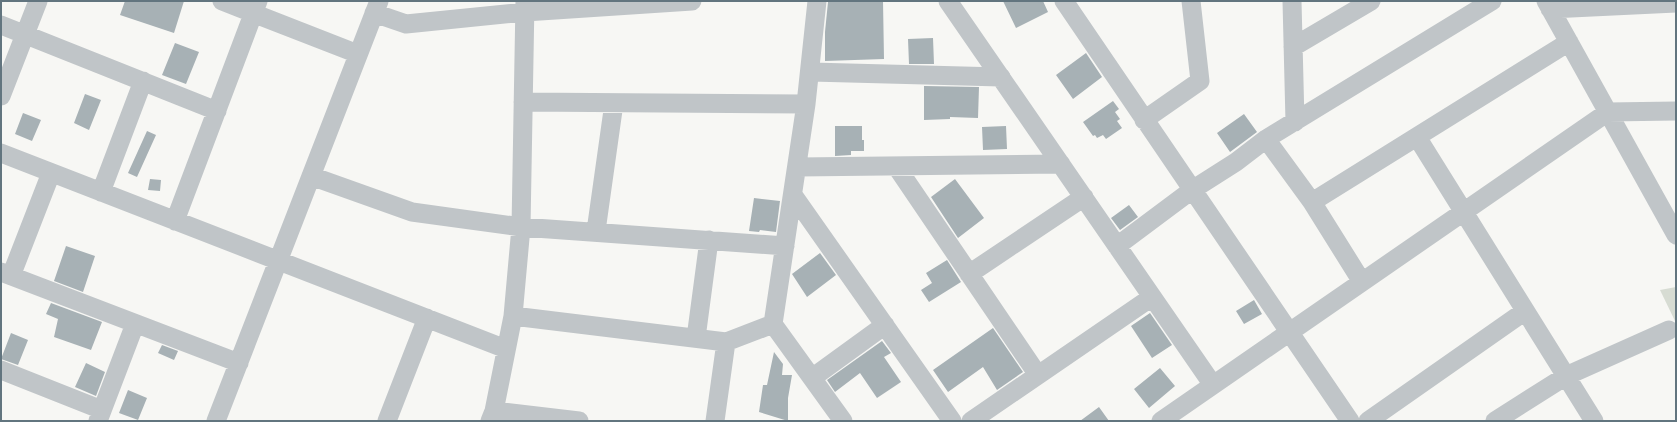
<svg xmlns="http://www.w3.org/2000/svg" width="1677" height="422" viewBox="0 0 1677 422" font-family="'PT Sans',sans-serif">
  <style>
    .green { fill: #d7dcd3 }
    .building { fill: #a7b1b5 }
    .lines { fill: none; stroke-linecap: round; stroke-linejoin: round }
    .minor { stroke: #c0c5c8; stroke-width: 19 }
  </style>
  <rect width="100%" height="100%" fill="#f7f7f4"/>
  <path class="green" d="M 1676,287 L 1676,323 L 1660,290 Z"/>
  <path class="building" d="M 125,1 L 184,1 L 174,33 L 120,15 Z
    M 883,1 L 884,59 L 825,61 L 825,32 L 828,2 Z
    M 1003,1 L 1043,1 L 1048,12 L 1016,28 Z
    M 933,38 L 934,64 L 909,64 L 908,39 Z
    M 175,43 L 199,52 L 186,84 L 162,75 Z
    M 1086,53 L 1102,77 L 1073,99 L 1056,75 Z
    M 924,86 L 979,87 L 978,118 L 950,117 L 950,119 L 924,120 Z
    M 85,94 L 101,100 L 89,130 L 74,123 Z
    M 1113,101 L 1119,109 L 1115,112 L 1120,119 L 1117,121 L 1122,128 L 1106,139 L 1103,135 L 1097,138 L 1095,135 L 1093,136 L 1083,122 Z
    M 23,113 L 41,120 L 32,141 L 15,134 Z
    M 1244,114 L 1257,132 L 1230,152 L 1217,133 Z
    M 835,126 L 862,126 L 862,140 L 864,140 L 864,151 L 851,151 L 851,155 L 835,156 Z
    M 1006,126 L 1007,149 L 983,150 L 982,127 Z
    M 147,131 L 156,135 L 137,177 L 128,173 Z
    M 150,179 L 161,180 L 160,191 L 148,190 Z
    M 955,179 L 984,218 L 958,238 L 931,197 Z
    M 754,198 L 780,201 L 776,232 L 760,230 L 759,232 L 749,231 Z
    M 1129,205 L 1138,217 L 1120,230 L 1111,218 Z
    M 66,246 L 95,256 L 83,292 L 54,281 Z
    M 820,253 L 836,275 L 807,297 L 792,274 Z
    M 947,260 L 961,282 L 929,302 L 921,290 L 932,283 L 926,273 Z
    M 1254,300 L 1262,314 L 1244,324 L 1236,311 Z
    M 51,303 L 102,322 L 91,350 L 54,337 L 58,319 L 46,314 Z
    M 1150,313 L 1172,345 L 1152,358 L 1131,326 Z
    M 993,328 L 1023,372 L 997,390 L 983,367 L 948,392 L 933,370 Z
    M 11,333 L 28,340 L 18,365 L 1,359 Z
    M 882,341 L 891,353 L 884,357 L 901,382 L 877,398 L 860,373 L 835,392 L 827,380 Z
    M 162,345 L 178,351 L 174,360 L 158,353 Z
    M 774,352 L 783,364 L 782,375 L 792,375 L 788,398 L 788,421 L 759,412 L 763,385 L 767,385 Z
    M 86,363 L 105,372 L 96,396 L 75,387 Z
    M 1160,368 L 1175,386 L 1149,408 L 1134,389 Z
    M 128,390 L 147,398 L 138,420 L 119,413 Z
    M 1099,407 L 1109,421 L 1080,421 Z"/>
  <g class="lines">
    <path class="minor" d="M 222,1 L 358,54
      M 817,1 L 806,104 L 773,324 L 843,421
      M 948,1 L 1213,385
      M 1064,1 L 1350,421
      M 1292,1 L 1295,122
      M 1546,1 L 1676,235
      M 1550,9 L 1676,3
      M 374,13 L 406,24 L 525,12 L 692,1
      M 1,25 L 217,111
      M 1293,47 L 1371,1
      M 811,72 L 1001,77
      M 1,96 L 38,1
      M 523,102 L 806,104
      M 1144,120 L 1200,81 L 1191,1
      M 1417,137 L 1594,421
      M 1266,139 L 1312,202 L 1362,282
      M 1,153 L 506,349
      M 896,166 L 1038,375
      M 798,167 L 1061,164
      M 311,176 L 412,212 L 521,227 L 785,246
      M 101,192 L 143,81
      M 793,195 L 952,421
      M 1312,202 L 1569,42
      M 175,221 L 258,1
      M 596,231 L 614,103
      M 1117,246 L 1192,190 L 1236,162 L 1266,139 L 1492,1
      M 1,272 L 239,363
      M 969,274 L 1084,197
      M 11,276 L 51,173
      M 513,316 L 726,342 L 773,324
      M 696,338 L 709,240
      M 1,370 L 102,410
      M 812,378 L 885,325
      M 494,411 L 579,421
      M 98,421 L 135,324
      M 216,421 L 379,1
      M 387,421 L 427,318
      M 490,421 L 494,411 L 513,316 L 521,227 L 525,1
      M 715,421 L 726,342
      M 971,421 L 1152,297
      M 1161,421 L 1608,112 L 1676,111
      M 1368,421 L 1525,311
      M 1495,421 L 1566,376 L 1669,330"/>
  </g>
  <rect width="1677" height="422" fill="none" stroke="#62757f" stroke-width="4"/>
</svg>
